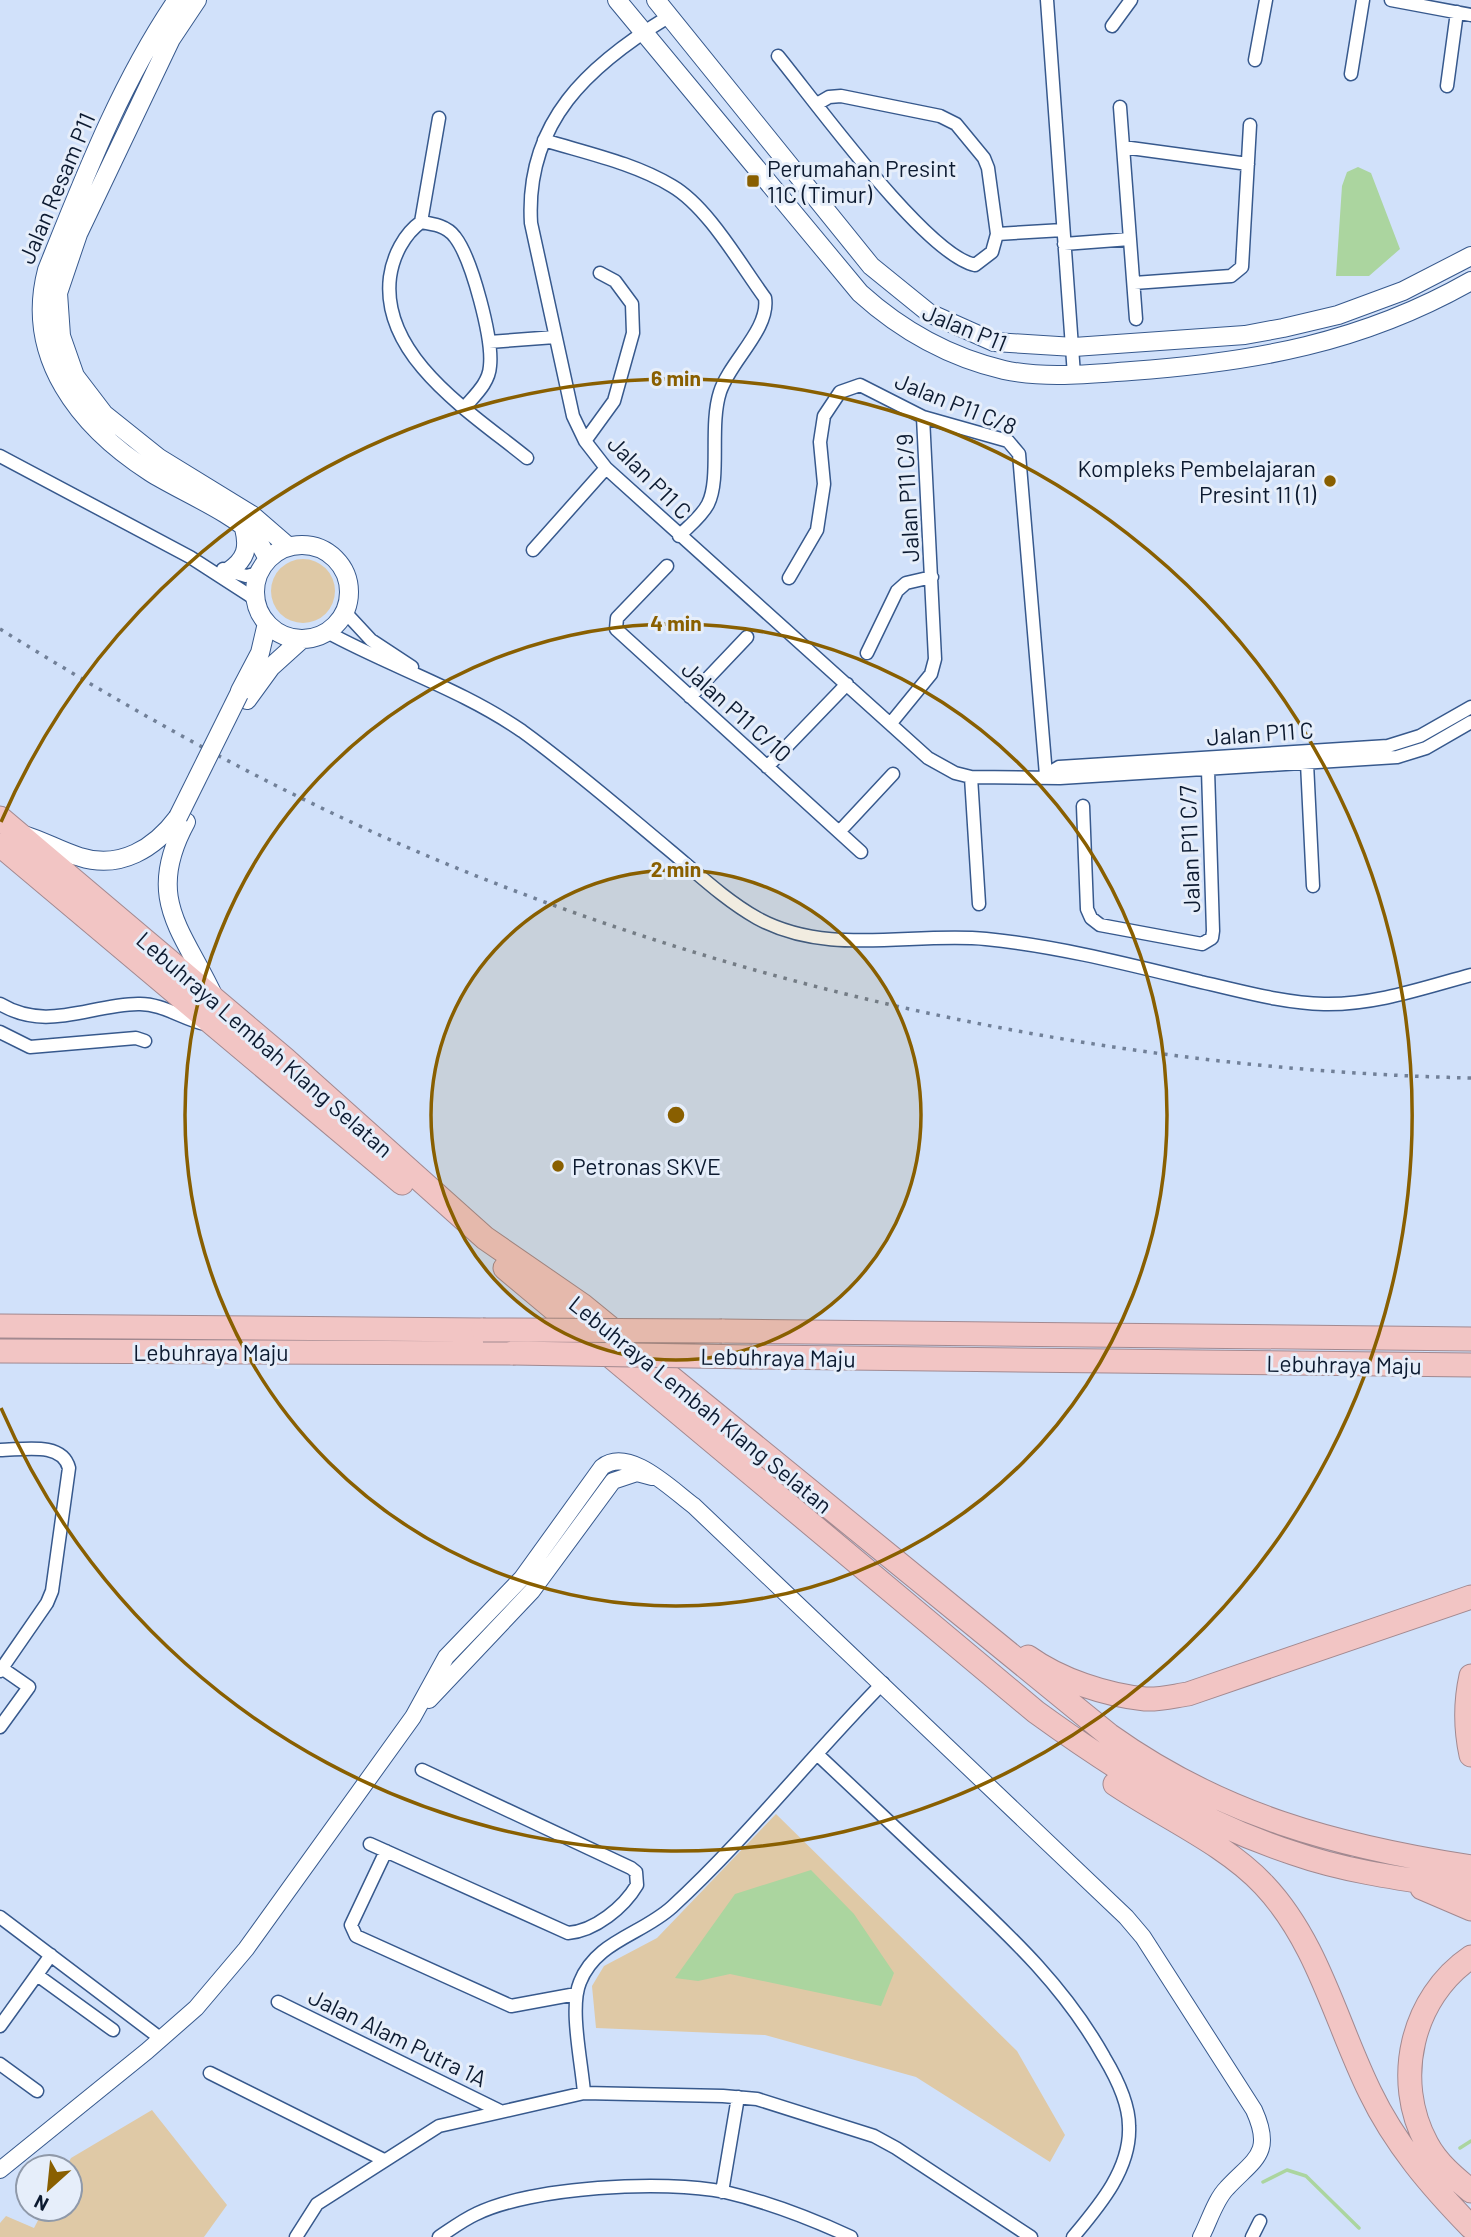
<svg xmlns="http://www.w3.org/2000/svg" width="1471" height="2237" viewBox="0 0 1471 2237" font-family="Barlow,sans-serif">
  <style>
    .green { fill: #dfc9a6 }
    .water { fill: #abd59f }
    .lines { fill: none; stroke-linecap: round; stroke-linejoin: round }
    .stream { stroke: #abd59f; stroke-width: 3.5 }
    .minor-casing { stroke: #37598d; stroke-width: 15 }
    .tertiary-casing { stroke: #37598d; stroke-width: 18 }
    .secondary-casing { stroke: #37598d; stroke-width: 20 }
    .motorway-casing { stroke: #a28990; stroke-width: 25 }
    .minor { stroke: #fff; stroke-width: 12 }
    .tertiary { stroke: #fff; stroke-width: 16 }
    .secondary { stroke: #fff; stroke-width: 18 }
    .motorway { stroke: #f2c5c4; stroke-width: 23 }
    .rail { stroke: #718098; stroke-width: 3.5; stroke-dasharray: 3.5 7; stroke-linecap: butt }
    .secondary-bridge-casing { stroke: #37598d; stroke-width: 20; stroke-linecap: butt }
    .motorway-bridge-casing { stroke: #a28990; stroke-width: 25; stroke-linecap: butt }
    .secondary-bridge { stroke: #fff; stroke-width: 18 }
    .motorway-bridge { stroke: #f2c5c4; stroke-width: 23 }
    .ring { fill: none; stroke: #895f00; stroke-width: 3.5 }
    .poi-dot { fill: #895f00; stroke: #e6eefa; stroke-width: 2.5 }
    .labels { text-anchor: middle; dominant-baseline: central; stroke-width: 6; stroke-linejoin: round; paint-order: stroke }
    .poi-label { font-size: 23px; fill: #0c1a30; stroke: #e6eefa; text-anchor: start }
    .street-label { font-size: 23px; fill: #0c1a30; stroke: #e6eefa }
    .centre { fill: #895f00; stroke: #e6eefa; stroke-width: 3.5 }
    .ring-label { font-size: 21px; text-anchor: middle; font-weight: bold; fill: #895f00; stroke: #e6eefa; stroke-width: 6; stroke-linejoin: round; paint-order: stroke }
  </style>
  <rect width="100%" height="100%" fill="#d1e1fa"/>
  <path class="green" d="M271 591a32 32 0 1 1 64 0a32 32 0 1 1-64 0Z
    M 776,1814 L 1017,2051 L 1065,2135 L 1050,2162 L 916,2077 L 765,2035 L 596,2028 L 592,1986 L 604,1966 L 657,1938 Z
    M 152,2110 L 227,2205 L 204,2237 L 0,2237 L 0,2223 L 6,2216 L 34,2228 L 44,2209 L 70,2209 L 70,2167 L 66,2167 L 71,2158 Z"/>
  <path class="water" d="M 1358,167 L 1371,173 L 1400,249 L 1369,276 L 1336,276 L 1342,186 L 1347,172 Z
    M 811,1870 L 854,1914 L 894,1973 L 881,2006 L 730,1974 L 698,1981 L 675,1978 L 735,1894 Z"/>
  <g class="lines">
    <path class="stream" d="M 1460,2148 L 1471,2141
      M 1263,2182 L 1287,2170 L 1306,2176 L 1359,2228"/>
    <g class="minor-casing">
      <path id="minor" d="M 1047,0 L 1074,375
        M 1391,0 L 1471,15
        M 668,17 C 589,65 525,122 531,223 L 573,416 L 585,441 L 606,468 L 928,758 L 955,773 L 971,777 L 1060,778 L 1397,757 L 1426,748 L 1471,722
        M 1112,26 L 1131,0
        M 778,56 C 814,100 926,255 975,265 L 992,252 L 997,234 L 1063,230
        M 1255,60 L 1266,0
        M 1351,74 L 1363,0
        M 1447,86 L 1457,12
        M 817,104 L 829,97 L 841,96 L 940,116 L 956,124 L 984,158 L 988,168 L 997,234
        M 1120,107 L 1136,319
        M 544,140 C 586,153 634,163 672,186 C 708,207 740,264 765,298 C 770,329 730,361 720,392 C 709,426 721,478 708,504 C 702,516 689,526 679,536
        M 1123,147 L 1248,164
        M 421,222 L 439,118
        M 1064,244 L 1130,239
        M 1134,283 L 1231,276 L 1242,267 L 1250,125
        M 489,342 L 555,337
        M 465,407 C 475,395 489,383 490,366 C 493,339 472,259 455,237 C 447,226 434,224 421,222 C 404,234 393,256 390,277 C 380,357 473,414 527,458
        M 585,441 L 614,401 L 633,333 L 632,304 L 615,281 L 600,273
        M 0,456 L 190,557 L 255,599
        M 533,550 L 606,468
        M 667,566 L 617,618 L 616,629 L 861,852
        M 223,569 L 246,576 L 259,573
        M 789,578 L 817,530 L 824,484 L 820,442 L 824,416 L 840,392 L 860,385 L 923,417 L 1008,441 L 1019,454 L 1046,775
        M 345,612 L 371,640 L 412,667
        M 327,632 C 391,667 461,689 522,731 C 573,768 620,809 668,849 C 697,873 725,900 757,918 C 828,957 910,932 986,939 C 1058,946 1131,965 1201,982 C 1242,991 1282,1003 1324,1004 C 1375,1005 1423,988 1471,975
        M 867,653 L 897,591 L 906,583 L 932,577
        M 690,697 L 747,637
        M 891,723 L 931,674 L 935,659 L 923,417
        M 1307,763 L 1313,886
        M 767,767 L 847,684
        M 1046,775 L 1059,767 L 1388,746 L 1420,736 L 1471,707
        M 971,777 L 979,904
        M 1083,806 L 1087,909 L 1091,918 L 1100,925 L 1202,944 L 1212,938 L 1213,931 L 1208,770
        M 839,832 L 893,774
        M 0,1004 C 47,1032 88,1005 138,1004 C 162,1003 182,1019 205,1024
        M 0,1032 L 30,1047 L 136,1038 L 145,1041
        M 0,1450 C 22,1450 62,1441 69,1468 L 52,1591 L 47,1603 L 0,1671
        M 0,1667 L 29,1687 L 0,1727
        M 817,1754 C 857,1792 897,1829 937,1867 C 1000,1927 1061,1980 1104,2057 C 1116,2077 1129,2102 1129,2126 C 1131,2169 1099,2206 1073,2237
        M 370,1844 L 568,1933 C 595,1931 624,1907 637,1885 L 636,1872 L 631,1868 L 422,1770
        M 386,1851 L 351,1925 L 356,1936 L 511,2006 L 576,1994
        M 0,1917 L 160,2038
        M 37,1975 L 113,2030
        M 278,2002 L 500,2111
        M 0,2026 L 51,1955
        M 0,2064 L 37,2091
        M 210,2073 L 384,2160
        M 584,2093 C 582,2064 569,2008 580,1982 C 596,1941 641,1935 672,1907 C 747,1838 811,1756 883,1683
        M 722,2192 L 738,2097
        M 296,2237 L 317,2204 L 439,2126 L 584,2093 L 723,2096 L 757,2099 L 874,2136 L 896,2148 L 1031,2237
        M 439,2237 C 451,2229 463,2220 476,2214 C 531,2187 664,2179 725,2192 C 768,2202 812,2219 851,2237
        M 1252,2237 L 1260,2221"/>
    </g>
    <g class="tertiary-casing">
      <path id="tertiary" d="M 429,1700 L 532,1591 L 613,1481 L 637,1473 L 652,1477
        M 0,2170 L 147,2051 L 196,2008 L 246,1949 L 413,1717 L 446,1657 L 522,1578 L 602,1467 C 629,1446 671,1489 694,1506 L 1126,1917 L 1143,1937 L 1254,2110 C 1274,2154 1254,2159 1227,2188 C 1215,2200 1209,2222 1201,2237"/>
    </g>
    <g class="secondary-casing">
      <path id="secondary" d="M 177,0 C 121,82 84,178 47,270 C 24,357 80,427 150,472 C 178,490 234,513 254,536 C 260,543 264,552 268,559
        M 197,0 L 171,39 L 78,234 L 58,293 L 61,336 L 75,376 L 104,414 L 159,458 L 252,515 L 289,547
        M 617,0 L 860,293 C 902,331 949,357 1004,370 C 1045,379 1089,374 1131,371 C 1254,362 1362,343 1471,281
        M 656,0 L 871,266 L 929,313 L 994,342 L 1074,347 L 1245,335 L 1283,328 L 1338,315 L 1403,291 L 1471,256
        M255 592a47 47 0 1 1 94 0a47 47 0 1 1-94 0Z
        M 229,571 C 246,559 249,548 244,528
        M 240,691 L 260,653 L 267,623
        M 247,700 L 271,667 L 302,639
        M 186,822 C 144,899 183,930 214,997
        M 24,835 C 44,841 60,851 80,857 C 120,870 155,848 178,817"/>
    </g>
    <g class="motorway-casing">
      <path id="motorway" d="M 0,818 L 285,1059 L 485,1238 L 582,1305 L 1109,1735 C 1221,1815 1336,1846 1471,1867
        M 0,845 L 402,1183
        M 505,1268 L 1036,1712 C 1116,1770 1198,1822 1293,1853 C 1350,1873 1412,1880 1471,1889
        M 0,1326 L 483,1330
        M 722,1331 L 1471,1339
        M 0,1351 L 513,1353
        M 752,1357 L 1471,1365
        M 1028,1657 C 1060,1680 1106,1695 1145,1699 C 1159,1700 1174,1696 1188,1694 L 1471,1597
        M 1471,1676 C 1465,1703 1465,1727 1471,1755
        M 1115,1784 C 1162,1816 1226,1844 1264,1885 C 1318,1942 1336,2023 1370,2092 C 1395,2144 1431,2186 1471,2227
        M 1422,1888 L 1471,1909
        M 1471,1957 C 1412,1997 1392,2080 1427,2144 C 1437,2163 1454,2177 1471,2191"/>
    </g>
    <use href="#minor" class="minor"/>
    <use href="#tertiary" class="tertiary"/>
    <use href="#secondary" class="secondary"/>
    <use href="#motorway" class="motorway"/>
    <path class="rail" d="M 0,629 C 148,721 302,806 464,871 C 782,999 1129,1070 1471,1078"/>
    <g class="secondary-bridge-casing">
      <path id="secondary-bridge" d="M 178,817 L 239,694"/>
    </g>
    <g class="motorway-bridge-casing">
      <path id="motorway-bridge" d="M 483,1330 L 722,1331
        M 513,1353 L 752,1357"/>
    </g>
    <use href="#secondary-bridge" class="secondary-bridge"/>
    <use href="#motorway-bridge" class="motorway-bridge"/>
  </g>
  <circle cx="676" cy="1115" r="245" fill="#895f00" fill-opacity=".12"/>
  <g class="ring">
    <circle cx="676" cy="1115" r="245"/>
    <circle cx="676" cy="1115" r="491"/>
    <path d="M1 822A736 736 0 1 1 1 1408"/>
  </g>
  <g class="poi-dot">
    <rect x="746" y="174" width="14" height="14" rx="3.5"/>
    <circle cx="1330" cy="481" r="7"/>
    <circle cx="558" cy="1166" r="7"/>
  </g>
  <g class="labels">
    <g class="poi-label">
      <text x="767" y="168">Perumahan Presint<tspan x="767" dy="26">11C (Timur)</tspan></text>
      <text x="1316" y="468" text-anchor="end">Kompleks Pembelajaran<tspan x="1316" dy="26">Presint 11 (1)</tspan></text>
      <text x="572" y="1166">Petronas SKVE</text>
    </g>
    <g class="street-label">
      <text transform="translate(56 188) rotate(-67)">Jalan Resam P11</text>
      <text transform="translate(965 327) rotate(22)">Jalan P11</text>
      <text transform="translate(956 403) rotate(22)">Jalan P11 C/8</text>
      <text transform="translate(650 477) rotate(45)">Jalan P11 C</text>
      <text transform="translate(907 498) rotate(-93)">Jalan P11 C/9</text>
      <text transform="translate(737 711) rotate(42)">Jalan P11 C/10</text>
      <text transform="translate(1260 733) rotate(-4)">Jalan P11 C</text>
      <text transform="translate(1189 849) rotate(-92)">Jalan P11 C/7</text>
      <text transform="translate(265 1044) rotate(41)">Lebuhraya Lembah Klang Selatan</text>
      <text x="211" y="1352">Lebuhraya Maju</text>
      <text transform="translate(778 1357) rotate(1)">Lebuhraya Maju</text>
      <text transform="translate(1344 1364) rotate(1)">Lebuhraya Maju</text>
      <text transform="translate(701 1404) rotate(39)">Lebuhraya Lembah Klang Selatan</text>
      <text transform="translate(398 2037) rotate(26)">Jalan Alam Putra 1A</text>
    </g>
  </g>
  <circle cx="676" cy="1115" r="10" class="centre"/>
  <g class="ring-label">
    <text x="676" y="386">6 min</text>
    <text x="676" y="631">4 min</text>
    <text x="676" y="877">2 min</text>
  </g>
  <g transform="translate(49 2188) rotate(207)"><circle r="33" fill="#e6eefa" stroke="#8f99a9" stroke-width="2"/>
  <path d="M0-5L12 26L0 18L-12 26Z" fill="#895f00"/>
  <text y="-10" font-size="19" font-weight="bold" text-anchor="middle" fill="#0c1a30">N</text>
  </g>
</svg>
